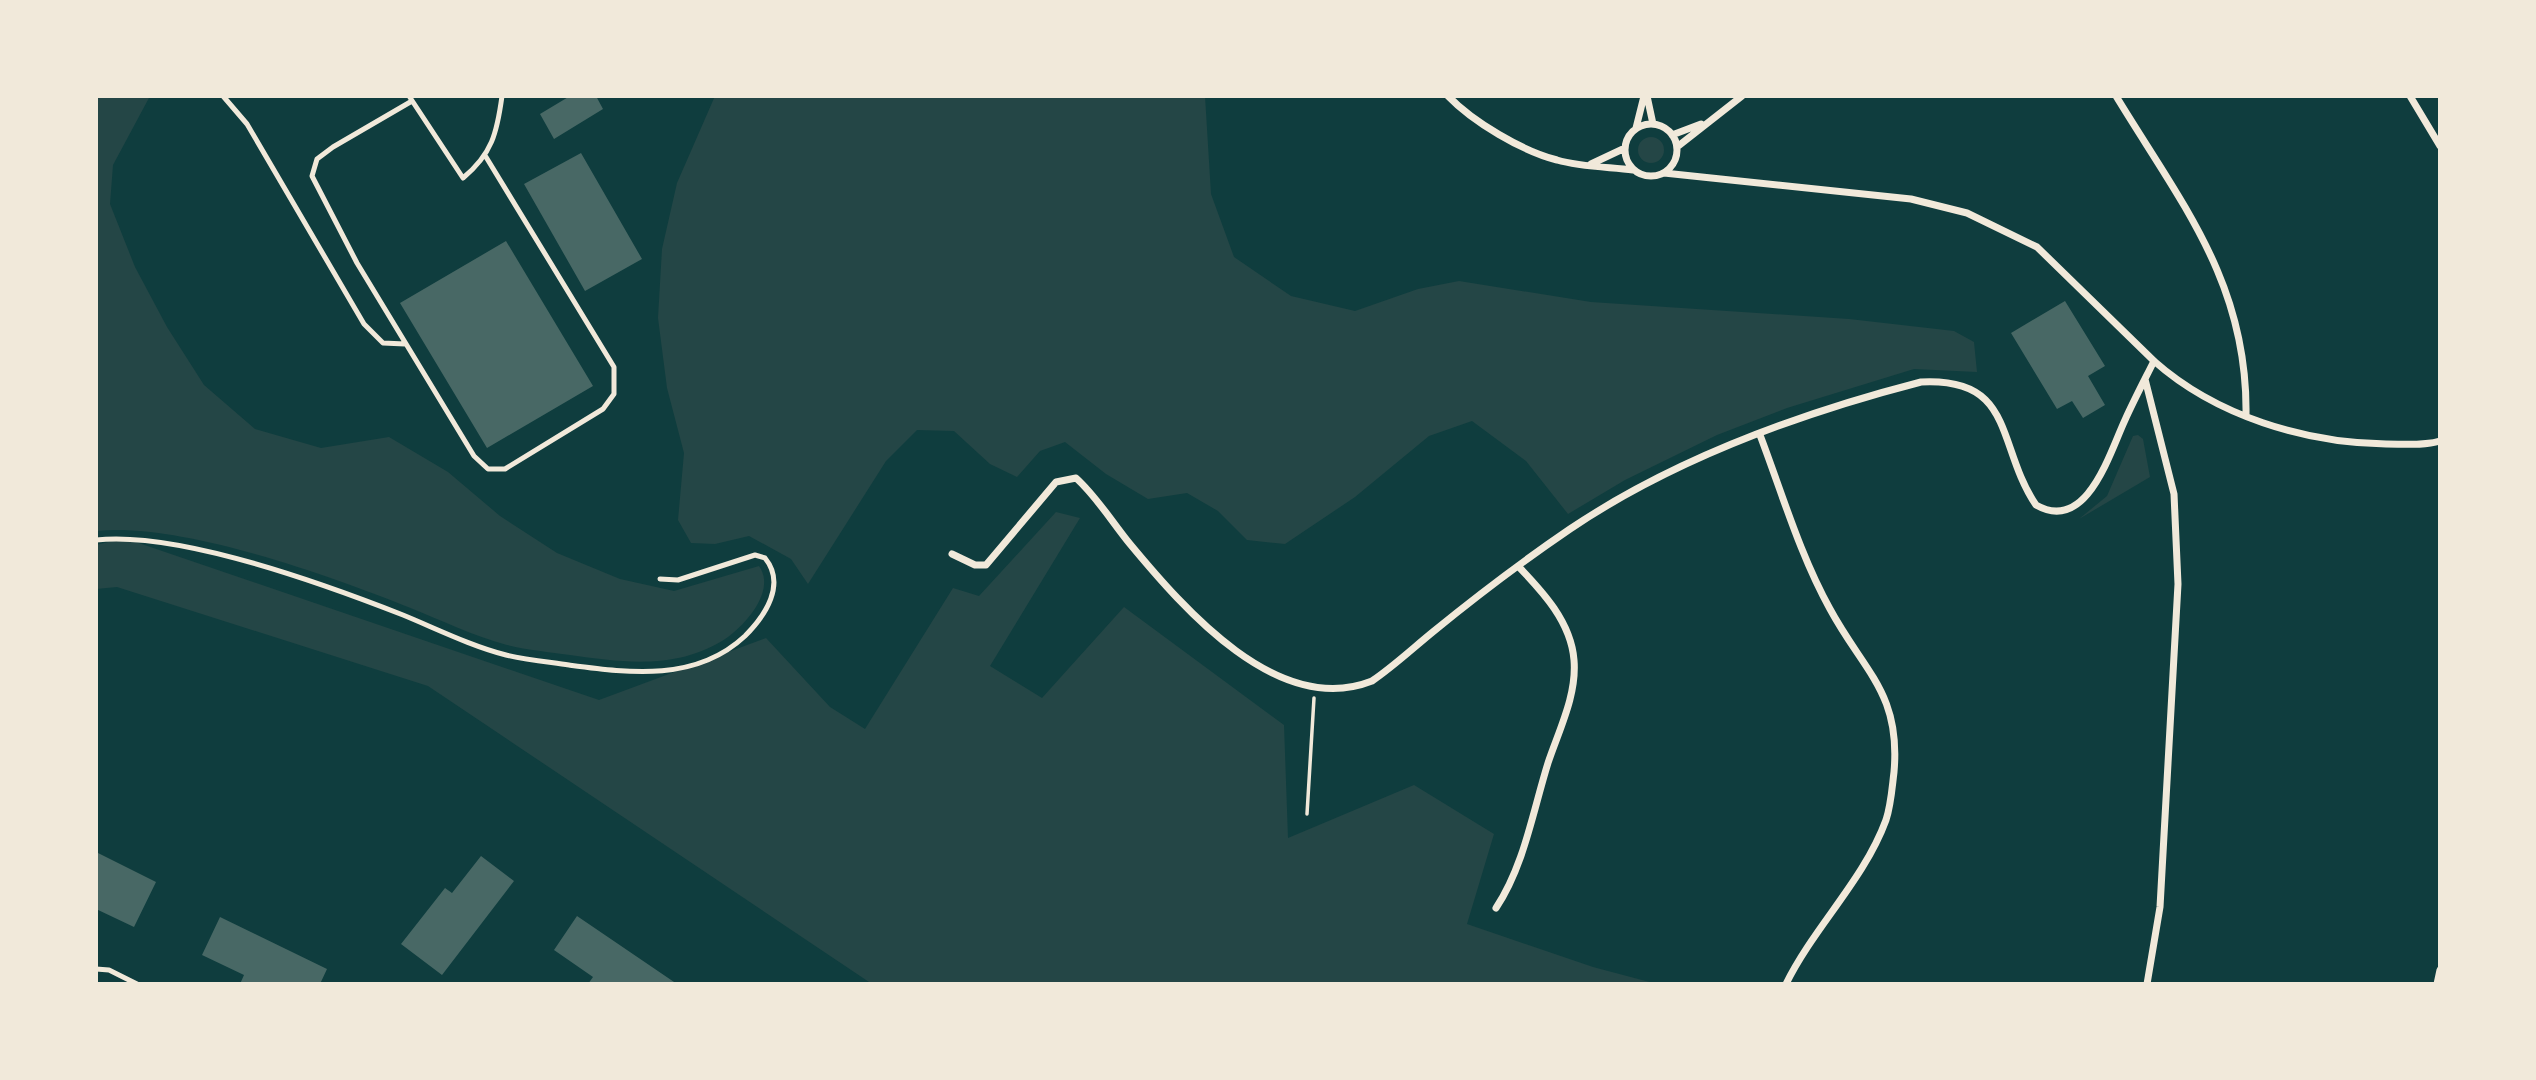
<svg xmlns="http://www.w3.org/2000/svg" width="2536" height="1080" viewBox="0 0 2536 1080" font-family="'Asap Condensed',sans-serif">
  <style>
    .green { fill: #244646 }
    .building { fill: #486865 }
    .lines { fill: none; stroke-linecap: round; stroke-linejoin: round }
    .path { stroke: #f1e9da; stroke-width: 3.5 }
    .service { stroke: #f1e9da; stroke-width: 5 }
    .minor { stroke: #f1e9da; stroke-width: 7 }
  </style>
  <rect width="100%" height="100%" fill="#0f3d3e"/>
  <path class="green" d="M 96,96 L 150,96 L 113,165 L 110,204 L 135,267 L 167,327 L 204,385 L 255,429 L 321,448 L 389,437 L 448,472 L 500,516 L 557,553 L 620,579 L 674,591 L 759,566 C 776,590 747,623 728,637 C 680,670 625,663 570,655 C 549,652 527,650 507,645 C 473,636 441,620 408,607 C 329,575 180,522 96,531 Z
    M 715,96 L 1205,96 L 1211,194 L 1234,257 L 1291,296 L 1355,311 L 1418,289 L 1459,281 L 1591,302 L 1849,319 L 1954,331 L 1974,342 L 1977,372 L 1914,369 L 1787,408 L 1717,435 L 1625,480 L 1568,514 L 1526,461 L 1472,421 L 1429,436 L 1355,497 L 1285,544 L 1247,540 L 1218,511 L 1187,493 L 1148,499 L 1106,474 L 1065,442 L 1040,451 L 1017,477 L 990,464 L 954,431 L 917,430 L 886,461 L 808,584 L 791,559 L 749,536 L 715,544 L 691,543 L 678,520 L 684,453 L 667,388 L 658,318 L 662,249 L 677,183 Z
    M1638 150a13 13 0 1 1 26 0a13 13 0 1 1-26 0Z
    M 2138,435 L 2143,439 L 2150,477 L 2079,519 L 2107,496 L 2133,436 Z
    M 1056,512 L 1080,518 L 990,666 L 1042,698 L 1124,607 L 1284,725 L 1288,838 L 1414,785 L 1494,834 L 1467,924 L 1593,967 L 1657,984 L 872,984 L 428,686 L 117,587 L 96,589 L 96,545 L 124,538 L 599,700 L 766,638 L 830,707 L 865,729 L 953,588 L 979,596 Z"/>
  <path class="building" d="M 570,96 L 596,96 L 603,109 L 554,139 L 540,114 Z
    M 581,153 L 642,259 L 585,291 L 524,184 Z
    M 506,241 L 593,386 L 487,448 L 400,303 Z
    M 2065,301 L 2105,366 L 2088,376 L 2105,405 L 2083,418 L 2072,401 L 2057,409 L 2011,333 Z
    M 96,852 L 156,882 L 134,927 L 96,909 Z
    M 481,856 L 514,881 L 442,975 L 401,944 L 445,888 L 452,893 Z
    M 577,916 L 677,984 L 588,984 L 593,977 L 554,950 Z
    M 220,917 L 327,969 L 320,984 L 240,984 L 244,975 L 202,955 Z"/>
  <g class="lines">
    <path class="path" d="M 1307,814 L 1314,698"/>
    <path class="service" d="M 223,96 L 247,124 L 364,324 L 383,343 L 405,344
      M 409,96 L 463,178 C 492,154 497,133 502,96
      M 412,101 L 333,147 L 317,159 L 312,176 L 357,263 L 474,456 L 488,469 L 505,469 L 603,409 L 614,394 L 614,367 L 486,157
      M 96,540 C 179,531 324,584 403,615 C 437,629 471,646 506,655 C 527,660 549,662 569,665 C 630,673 696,682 745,636 C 766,615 786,584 765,558 L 755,555 L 678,580 L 660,579
      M 96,969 L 109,970 L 137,984"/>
    <path class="minor" d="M 1448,96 C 1473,122 1522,151 1557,160 C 1581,167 1609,167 1633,170
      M 1647,96 L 1653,124
      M 2116,96 C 2181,203 2248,283 2246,415
      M 2410,96 L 2440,146
      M1625 150a26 26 0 1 1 52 0a26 26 0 1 1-52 0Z
      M 1636,128 L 1644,96
      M 1672,135 L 1701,124
      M 1677,147 L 1742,96
      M 1591,164 L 1625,148
      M 1664,173 L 1911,199 L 1967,213 L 2037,247 L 2154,361 C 2216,416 2305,443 2386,444 C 2404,444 2423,446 2440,441
      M 2145,379 L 2174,494 L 2178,584 L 2160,907 L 2147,984
      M 1760,435 C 1782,493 1800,555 1830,609 C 1864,672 1901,693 1894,772 C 1892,788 1891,805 1886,820 C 1864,880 1814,927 1786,984
      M 952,554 L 975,565 L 986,565 L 1056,482 L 1076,478 C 1097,497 1112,522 1130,544 C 1184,609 1278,718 1372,681 C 1394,666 1413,648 1434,631 C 1478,595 1523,561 1570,529 C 1674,459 1801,413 1921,382 C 2016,377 1996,446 2036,505 C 2087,534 2110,452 2125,420 C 2134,400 2144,381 2154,361
      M 1496,908 C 1524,866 1533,811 1548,763 C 1559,730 1577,695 1574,660 C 1571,622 1543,592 1518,566
      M 2437,984 L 2440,970"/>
  </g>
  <rect width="2536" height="1080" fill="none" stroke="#f1e9da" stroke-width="196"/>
</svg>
